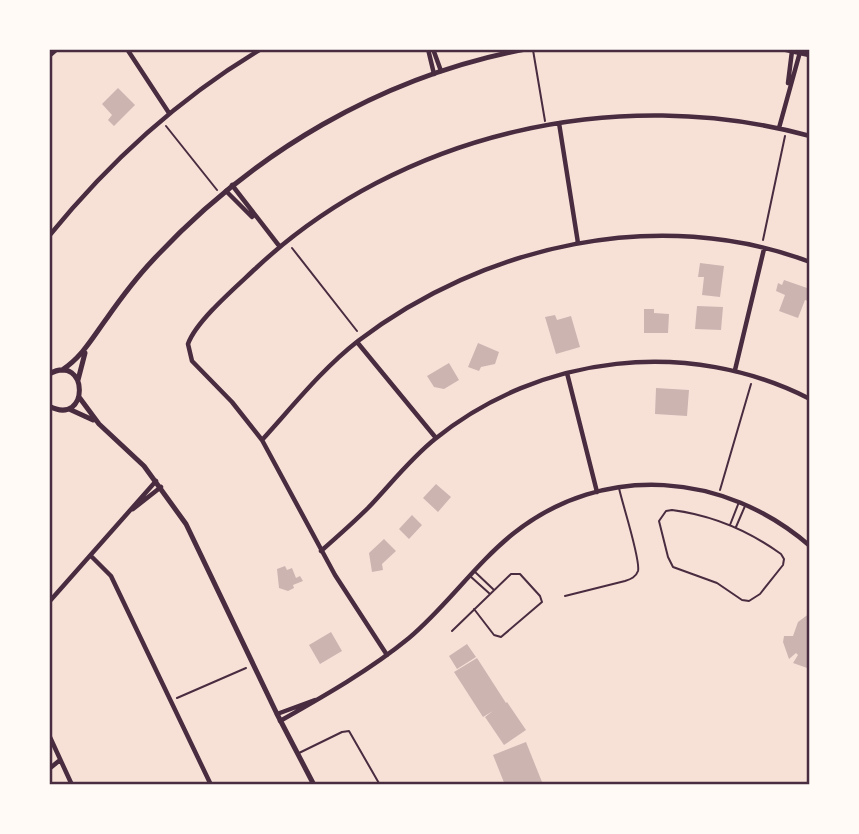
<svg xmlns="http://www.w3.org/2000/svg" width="859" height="834" viewBox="0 0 859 834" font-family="'Source Sans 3',sans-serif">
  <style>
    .building { fill: #ccb4b1 }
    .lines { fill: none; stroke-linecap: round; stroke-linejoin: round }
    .path { stroke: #4a2c40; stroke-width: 2 }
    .service { stroke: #4a2c40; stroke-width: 2 }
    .minor { stroke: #4a2c40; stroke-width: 4.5 }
    .tertiary { stroke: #4a2c40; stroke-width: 5 }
    .neatline { fill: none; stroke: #4a2c40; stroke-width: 2.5 }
  </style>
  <rect width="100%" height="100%" fill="#f7e1d7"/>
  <path class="building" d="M 118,88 L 135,105 L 114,126 L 108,120 L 112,115 L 102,104 Z
    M 700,263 L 724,266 L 720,297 L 702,295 L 704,277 L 698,277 Z
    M 784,280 L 810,289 L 808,301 L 805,300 L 798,318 L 779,311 L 785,295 L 776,291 L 778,283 L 782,285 Z
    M 697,306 L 723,307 L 721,330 L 695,329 Z
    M 644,309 L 654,309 L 654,313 L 669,314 L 668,333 L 644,333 Z
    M 555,315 L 557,320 L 571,316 L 580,347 L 556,354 L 545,317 Z
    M 478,343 L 499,352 L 495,364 L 481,367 L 479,371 L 468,367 Z
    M 449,363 L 459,380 L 444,389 L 434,387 L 427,376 Z
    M 656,388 L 689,390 L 687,416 L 655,414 Z
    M 436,484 L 451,497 L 438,512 L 423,498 Z
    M 412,515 L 422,525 L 409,539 L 399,529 Z
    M 384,539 L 396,551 L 382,564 L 383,570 L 372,572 L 369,553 Z
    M 285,566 L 287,570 L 292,568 L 296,578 L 300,576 L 303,581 L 293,585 L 294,588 L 288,591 L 279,588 L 277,569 Z
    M 810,613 L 810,669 L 793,663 L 798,655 L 796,653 L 789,659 L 783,642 L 784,636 L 793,636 L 798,622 Z
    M 331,632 L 342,651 L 320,664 L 309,645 Z
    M 467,644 L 476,657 L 457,669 L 449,656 Z
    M 477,658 L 506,703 L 507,702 L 526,730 L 504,745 L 485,717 L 493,711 L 483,717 L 454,672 Z
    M 526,742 L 542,782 L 534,785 L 505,785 L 493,755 Z"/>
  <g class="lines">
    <path class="path" d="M 533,50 L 545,121
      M 166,126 L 217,190
      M 763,240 L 785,136
      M 292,248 L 357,331
      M 720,490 L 751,384
      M 177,698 L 246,668"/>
    <path class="service" d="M 672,510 C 711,515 749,531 781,554 L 784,559 L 783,565 L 760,594 L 749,601 L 742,600 L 717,583 L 673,567 L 668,557 L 659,521 L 666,511 Z
      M 730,525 L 739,502
      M 736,527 L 745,506
      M 474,571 L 493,589
      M 470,576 L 490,594
      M 565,596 L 625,581 C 631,579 636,577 638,571 C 641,560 622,503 619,488
      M 452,631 L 511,574 L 520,574 L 540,596 L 542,602 L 501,637 L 494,635 L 474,609
      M 299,753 L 342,732 L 349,731 L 380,785"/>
    <path class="minor" d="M 127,49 L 169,113
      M 428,49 L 434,74
      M 433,49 L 441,71
      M 49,56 L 57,49
      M 788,83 L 792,51
      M 559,123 L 578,243
      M 779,128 L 800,52
      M 232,185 L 280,247
      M 226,191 L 252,217
      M 49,236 C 109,162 179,98 261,49
      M 357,342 L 436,438
      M 735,370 L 764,249
      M 567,373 L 597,492
      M 262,440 C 293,406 322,369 358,341 C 484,245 659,205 810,262
      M 133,509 L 161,487
      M 321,551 C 337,537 353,523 368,508 C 390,485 410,459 435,439 C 540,354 689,337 810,399
      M 91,556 L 111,576 L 211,785
      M 49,602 L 156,481
      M 387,655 L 335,575 L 262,440 L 232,402 L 192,361 L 188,344 C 196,321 236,287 255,269 C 401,132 618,84 810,136
      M 277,714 L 315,700
      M 280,721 C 324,696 370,670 409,638 C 447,606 475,564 514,533 C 604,462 725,472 810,546
      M 49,735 L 72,785
      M 49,769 L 60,760"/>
    <path class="tertiary" d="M 783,49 L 810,55
      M 62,370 C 82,357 93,337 107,318 C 121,298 136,278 153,260 C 252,153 382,76 526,49
      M 49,374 C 89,352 90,428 49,406
      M 78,380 L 85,353
      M 79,397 L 99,424 L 144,466 L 186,524 L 277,714 L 314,785
      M 69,409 L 93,420"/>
  </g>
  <rect width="859" height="834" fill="none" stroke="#fffaf5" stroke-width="102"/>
  <rect x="51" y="51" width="757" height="732" class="neatline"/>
</svg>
